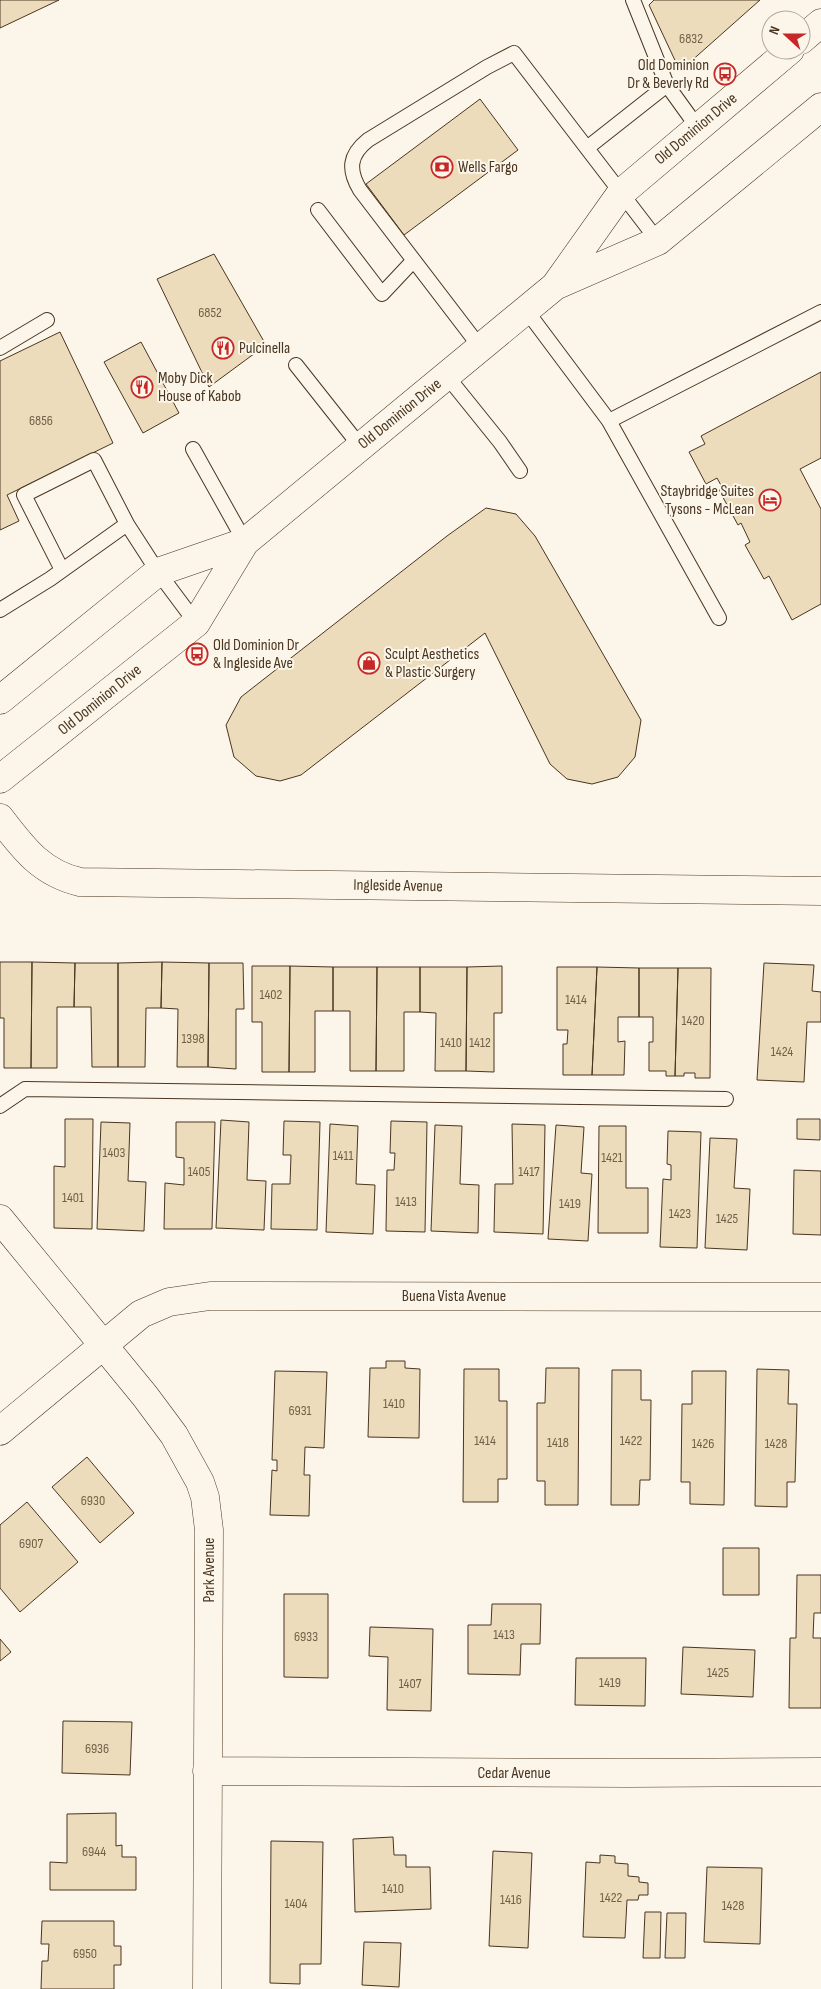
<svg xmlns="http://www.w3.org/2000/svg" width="821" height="1989" viewBox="0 0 821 1989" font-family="'Sofia Sans Condensed',sans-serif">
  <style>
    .building { fill: #ecdcbc; stroke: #4a3520 }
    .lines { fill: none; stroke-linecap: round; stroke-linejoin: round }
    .lane-casing { stroke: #4a3520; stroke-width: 16 }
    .street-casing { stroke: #4a3520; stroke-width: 29 }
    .primary-casing { stroke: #4a3520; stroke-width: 29 }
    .lane { stroke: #fbf6e9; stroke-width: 14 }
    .street { stroke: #fbf6e9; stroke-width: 28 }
    .primary { stroke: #fbf6e9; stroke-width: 28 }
    .labels { text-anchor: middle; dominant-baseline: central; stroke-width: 4; stroke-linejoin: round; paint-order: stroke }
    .number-label { font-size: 14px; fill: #725f47 }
    .poi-label { font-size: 16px; fill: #4a3520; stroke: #fbf6e9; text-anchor: start }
    .street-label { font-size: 16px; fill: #4a3520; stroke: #fbf6e9 }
  </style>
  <rect width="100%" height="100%" fill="#fbf6e9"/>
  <path class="building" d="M 0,0 L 59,0 L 0,28 Z
    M 654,0 L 760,0 L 680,71 L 649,5 Z
    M 480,99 L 518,150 L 404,235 L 366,184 Z
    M 214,254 L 266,345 L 209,387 L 157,279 Z
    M 60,332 L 113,443 L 7,495 L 19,521 L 0,530 L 0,361 Z
    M 141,342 L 179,413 L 143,433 L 104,362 Z
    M 821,372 L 821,458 L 800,469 L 821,509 L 821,604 L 792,620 L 769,576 L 764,579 L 745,545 L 750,542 L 741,523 L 738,525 L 719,490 L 723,489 L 717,478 L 706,484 L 689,452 L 705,444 L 701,436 Z
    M 486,508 L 516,514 L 535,536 L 641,720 L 635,757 L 618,777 L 592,784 L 567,779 L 550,764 L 485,633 L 301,775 L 280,781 L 256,776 L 234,757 L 226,725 L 241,697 L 447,536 Z
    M 0,962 L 32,962 L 31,1068 L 4,1068 L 4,1018 L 0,1018 Z
    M 32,962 L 75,963 L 74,1007 L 57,1007 L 57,1068 L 31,1068 Z
    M 162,962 L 161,1008 L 146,1008 L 145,1067 L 118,1067 L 118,963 Z
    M 162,962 L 209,963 L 208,1067 L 177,1067 L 178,1009 L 161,1008 Z
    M 75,963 L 118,963 L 118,1067 L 92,1067 L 91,1007 L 74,1007 Z
    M 209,963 L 243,963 L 244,1009 L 236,1009 L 236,1069 L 208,1067 Z
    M 764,963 L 814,965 L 812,991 L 821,992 L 821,1022 L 807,1022 L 804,1082 L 757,1080 Z
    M 252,966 L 290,966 L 289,1072 L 262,1072 L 262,1022 L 252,1022 Z
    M 290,966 L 333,967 L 333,1011 L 315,1011 L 315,1072 L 289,1072 Z
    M 502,966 L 502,1013 L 494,1013 L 494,1072 L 466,1071 L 467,967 Z
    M 333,967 L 377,967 L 376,1071 L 350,1071 L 350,1011 L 333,1011 Z
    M 377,967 L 420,967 L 420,1012 L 404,1012 L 404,1071 L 376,1071 Z
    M 420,967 L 467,967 L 466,1071 L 435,1071 L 436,1013 L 420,1012 Z
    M 557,967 L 597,967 L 592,1075 L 563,1075 L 563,1044 L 567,1044 L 568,1030 L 557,1030 Z
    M 597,967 L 639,968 L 639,1017 L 618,1017 L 618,1042 L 625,1041 L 624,1075 L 592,1075 Z
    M 639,968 L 678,968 L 675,1076 L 666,1076 L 666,1071 L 649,1071 L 649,1042 L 653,1042 L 653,1017 L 639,1017 Z
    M 678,968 L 711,968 L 710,1078 L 695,1078 L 695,1073 L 684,1073 L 684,1076 L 675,1076 Z
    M 65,1119 L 93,1119 L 92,1229 L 54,1228 L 54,1166 L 65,1167 Z
    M 797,1119 L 820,1119 L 820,1140 L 797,1139 Z
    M 221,1120 L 249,1122 L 247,1180 L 266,1181 L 264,1230 L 216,1228 Z
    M 284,1121 L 320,1122 L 317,1230 L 271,1229 L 272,1184 L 290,1184 L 291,1155 L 283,1155 Z
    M 391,1121 L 427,1122 L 425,1232 L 386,1231 L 387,1170 L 394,1170 L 395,1153 L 390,1153 Z
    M 101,1122 L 130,1123 L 128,1181 L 146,1182 L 144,1231 L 97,1229 Z
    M 176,1122 L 215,1122 L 212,1229 L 164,1229 L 165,1183 L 184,1185 L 184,1158 L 176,1157 Z
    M 330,1124 L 358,1126 L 356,1184 L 375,1185 L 373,1234 L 326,1232 Z
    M 512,1124 L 545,1125 L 543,1234 L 494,1232 L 495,1184 L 513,1184 Z
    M 435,1125 L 462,1126 L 460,1184 L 479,1185 L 478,1233 L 431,1231 Z
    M 556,1125 L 584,1127 L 581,1173 L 592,1174 L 588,1241 L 548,1239 Z
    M 599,1126 L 626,1126 L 626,1188 L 648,1188 L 648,1233 L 598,1233 Z
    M 668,1131 L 701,1132 L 697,1248 L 660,1247 L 663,1179 L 671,1180 L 671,1165 L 667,1164 Z
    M 710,1138 L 737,1139 L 734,1188 L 750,1189 L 747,1250 L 705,1248 Z
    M 794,1170 L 821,1171 L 821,1235 L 793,1234 Z
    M 386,1361 L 405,1361 L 405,1368 L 420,1369 L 419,1438 L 368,1437 L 370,1368 L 386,1368 Z
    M 546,1368 L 579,1368 L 578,1505 L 545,1505 L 545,1481 L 537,1481 L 537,1403 L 545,1403 Z
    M 464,1369 L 499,1369 L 499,1401 L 507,1401 L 507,1479 L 498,1479 L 498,1502 L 463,1502 Z
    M 757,1369 L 789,1370 L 788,1404 L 797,1404 L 795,1482 L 787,1482 L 787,1507 L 755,1506 Z
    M 612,1370 L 641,1370 L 641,1400 L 651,1400 L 650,1480 L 640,1480 L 639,1505 L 611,1505 Z
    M 275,1371 L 327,1372 L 324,1448 L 305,1447 L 304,1475 L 310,1475 L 309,1516 L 270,1515 L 272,1470 L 277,1471 L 277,1460 L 272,1460 Z
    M 692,1371 L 726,1371 L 724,1505 L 690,1504 L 690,1482 L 681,1482 L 682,1404 L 692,1404 Z
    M 87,1457 L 134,1513 L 100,1543 L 52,1487 Z
    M 27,1502 L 78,1562 L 20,1612 L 0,1588 L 0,1525 Z
    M 723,1548 L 759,1548 L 759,1595 L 723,1595 Z
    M 797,1575 L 821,1575 L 821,1613 L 814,1613 L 813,1638 L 821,1638 L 821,1708 L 789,1708 L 790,1638 L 796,1638 Z
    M 284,1594 L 328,1594 L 328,1678 L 284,1677 Z
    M 492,1604 L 541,1604 L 540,1644 L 521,1644 L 520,1675 L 468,1674 L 468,1625 L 491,1625 Z
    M 370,1627 L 433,1629 L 431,1711 L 387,1710 L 388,1657 L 369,1656 Z
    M 0,1639 L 11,1652 L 0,1661 Z
    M 683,1647 L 755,1650 L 753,1697 L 681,1694 Z
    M 576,1658 L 646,1658 L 645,1706 L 575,1705 Z
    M 63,1721 L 132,1722 L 130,1775 L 62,1773 Z
    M 116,1813 L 116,1846 L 122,1845 L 122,1857 L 136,1857 L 136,1890 L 50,1890 L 50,1862 L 67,1863 L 67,1814 Z
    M 393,1837 L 394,1855 L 406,1855 L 406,1867 L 430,1867 L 431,1909 L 355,1912 L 353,1839 Z
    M 271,1841 L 323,1842 L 321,1964 L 300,1964 L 300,1984 L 270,1983 Z
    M 493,1851 L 532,1853 L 528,1948 L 489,1946 Z
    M 600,1855 L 615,1856 L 615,1863 L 628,1864 L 628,1876 L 639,1877 L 639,1882 L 648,1883 L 648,1895 L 639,1895 L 638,1900 L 627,1900 L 625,1938 L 583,1937 L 586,1862 L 600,1863 Z
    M 707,1867 L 762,1868 L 760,1944 L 704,1942 Z
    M 645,1912 L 661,1912 L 660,1958 L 643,1958 Z
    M 667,1913 L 686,1913 L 685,1958 L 665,1958 Z
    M 42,1921 L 114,1921 L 114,1946 L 121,1946 L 121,1965 L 114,1965 L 114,1989 L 41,1989 L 42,1961 L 48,1961 L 49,1944 L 41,1944 Z
    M 364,1942 L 401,1943 L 399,1987 L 362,1985 Z"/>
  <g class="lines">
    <g class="lane-casing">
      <path id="lane" d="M 633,0 L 667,85 L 698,128
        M 587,148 L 667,85
        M 318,210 L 382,294 L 413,261
        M 526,310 L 609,421
        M 480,347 L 360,190 C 348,170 349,155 368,140 L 487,67 L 514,53 L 658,241
        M 0,348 L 47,320
        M 296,365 L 360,446
        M 446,375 L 500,442 L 520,471
        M 193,449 L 245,542
        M 62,570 L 24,495 L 94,460 L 127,524
        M 0,610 L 50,579 L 127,524 L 158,572 L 196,623
        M 719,618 L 609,421 L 821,312
        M 0,1106 L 25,1089 L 726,1099"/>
    </g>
    <g class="street-casing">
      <path id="street" d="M 0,818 C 23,848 41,873 80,882 L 821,891
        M 0,1219 L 145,1396 L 174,1435 L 200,1482 L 205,1497 L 209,1530 L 207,1989
        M 0,1431 L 141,1314 L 169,1302 L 210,1296 L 821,1297
        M 207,1771 L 628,1773 L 821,1772"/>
    </g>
    <g class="primary-casing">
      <path id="primary" d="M 801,40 L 821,23
        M 555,286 L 658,241 L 821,107
        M 0,700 L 158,572 L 245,542
        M 0,779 L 196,623 L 245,542 L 555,286 L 621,193 L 790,50"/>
    </g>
    <use href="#lane" class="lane"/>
    <use href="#street" class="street"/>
    <use href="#primary" class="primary"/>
  </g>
  <defs>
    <g id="bus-ring" transform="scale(1.125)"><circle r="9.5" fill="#fbf6e9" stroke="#c62828" stroke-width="1.5"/><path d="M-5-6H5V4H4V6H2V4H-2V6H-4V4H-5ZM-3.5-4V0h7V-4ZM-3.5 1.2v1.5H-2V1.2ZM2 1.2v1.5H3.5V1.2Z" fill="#c62828"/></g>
    <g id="bank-ring" transform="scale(1.125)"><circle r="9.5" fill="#fbf6e9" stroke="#c62828" stroke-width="1.5"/><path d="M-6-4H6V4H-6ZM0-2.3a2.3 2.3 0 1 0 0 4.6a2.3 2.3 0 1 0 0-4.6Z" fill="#c62828"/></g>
    <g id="restaurant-ring" transform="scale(1.125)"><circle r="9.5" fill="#fbf6e9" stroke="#c62828" stroke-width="1.5"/><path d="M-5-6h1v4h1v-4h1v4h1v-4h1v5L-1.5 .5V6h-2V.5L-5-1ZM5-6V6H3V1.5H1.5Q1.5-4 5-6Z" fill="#c62828"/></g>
    <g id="hotel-ring" transform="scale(1.125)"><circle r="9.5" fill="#fbf6e9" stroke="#c62828" stroke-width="1.5"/><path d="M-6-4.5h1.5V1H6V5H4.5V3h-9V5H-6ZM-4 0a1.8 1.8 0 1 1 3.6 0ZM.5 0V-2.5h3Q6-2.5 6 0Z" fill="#c62828"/></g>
    <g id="shop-ring" transform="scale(1.125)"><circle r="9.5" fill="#fbf6e9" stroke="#c62828" stroke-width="1.5"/><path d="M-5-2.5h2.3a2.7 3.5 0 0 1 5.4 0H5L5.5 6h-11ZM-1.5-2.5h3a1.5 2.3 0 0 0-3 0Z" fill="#c62828"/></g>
  </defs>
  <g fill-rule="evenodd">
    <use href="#bus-ring" x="725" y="74"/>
    <use href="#bank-ring" x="442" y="167"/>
    <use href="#restaurant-ring" x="223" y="348"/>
    <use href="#restaurant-ring" x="142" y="387"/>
    <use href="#hotel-ring" x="770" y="500"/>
    <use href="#bus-ring" x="197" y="654"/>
    <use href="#shop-ring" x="369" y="663"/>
  </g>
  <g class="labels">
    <g class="number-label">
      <text x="691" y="38">6832</text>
      <text x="210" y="312">6852</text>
      <text x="41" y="420">6856</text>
      <text x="271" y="994">1402</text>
      <text x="576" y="999">1414</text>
      <text x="693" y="1020">1420</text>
      <text x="193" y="1038">1398</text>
      <text x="451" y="1042">1410</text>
      <text x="480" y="1042">1412</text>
      <text x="782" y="1051">1424</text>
      <text x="114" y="1152">1403</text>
      <text x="343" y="1155">1411</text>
      <text x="612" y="1157">1421</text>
      <text x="199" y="1171">1405</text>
      <text x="529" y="1171">1417</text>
      <text x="73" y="1197">1401</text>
      <text x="406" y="1201">1413</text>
      <text x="570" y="1203">1419</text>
      <text x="680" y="1213">1423</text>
      <text x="727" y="1218">1425</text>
      <text x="394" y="1403">1410</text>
      <text x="300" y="1410">6931</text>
      <text x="485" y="1440">1414</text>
      <text x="631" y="1440">1422</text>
      <text x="558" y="1442">1418</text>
      <text x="703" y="1443">1426</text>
      <text x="776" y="1443">1428</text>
      <text x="93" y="1500">6930</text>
      <text x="31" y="1543">6907</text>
      <text x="504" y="1634">1413</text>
      <text x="306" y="1636">6933</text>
      <text x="718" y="1672">1425</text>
      <text x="610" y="1682">1419</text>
      <text x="410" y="1683">1407</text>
      <text x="97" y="1748">6936</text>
      <text x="94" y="1851">6944</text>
      <text x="393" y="1888">1410</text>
      <text x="611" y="1897">1422</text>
      <text x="511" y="1899">1416</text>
      <text x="296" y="1903">1404</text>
      <text x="733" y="1905">1428</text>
      <text x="85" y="1953">6950</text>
    </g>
    <g class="poi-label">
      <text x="709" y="65" text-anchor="end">Old Dominion<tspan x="709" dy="18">Dr &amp; Beverly Rd</tspan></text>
      <text x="458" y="167">Wells Fargo</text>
      <text x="239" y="348">Pulcinella</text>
      <text x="158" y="378">Moby Dick<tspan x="158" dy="18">House of Kabob</tspan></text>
      <text x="754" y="491" text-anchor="end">Staybridge Suites<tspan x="754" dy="18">Tysons - McLean</tspan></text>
      <text x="213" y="645">Old Dominion Dr<tspan x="213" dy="18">&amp; Ingleside Ave</tspan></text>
      <text x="385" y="654">Sculpt Aesthetics<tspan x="385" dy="18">&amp; Plastic Surgery</tspan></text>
    </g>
    <g class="street-label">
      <text transform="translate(696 129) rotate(-40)">Old Dominion Drive</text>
      <text transform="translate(400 414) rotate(-39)">Old Dominion Drive</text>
      <text transform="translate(100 700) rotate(-39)">Old Dominion Drive</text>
      <text transform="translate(398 886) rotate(1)">Ingleside Avenue</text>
      <text x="454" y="1296">Buena Vista Avenue</text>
      <text transform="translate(209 1570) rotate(-90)">Park Avenue</text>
      <text x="514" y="1773">Cedar Avenue</text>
    </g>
  </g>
  <g transform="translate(786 35) rotate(291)"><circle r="24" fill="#fbf6e9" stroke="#b4a999"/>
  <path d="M0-4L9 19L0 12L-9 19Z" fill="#c62828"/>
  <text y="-8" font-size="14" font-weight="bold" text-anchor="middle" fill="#4a3520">N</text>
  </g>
</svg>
